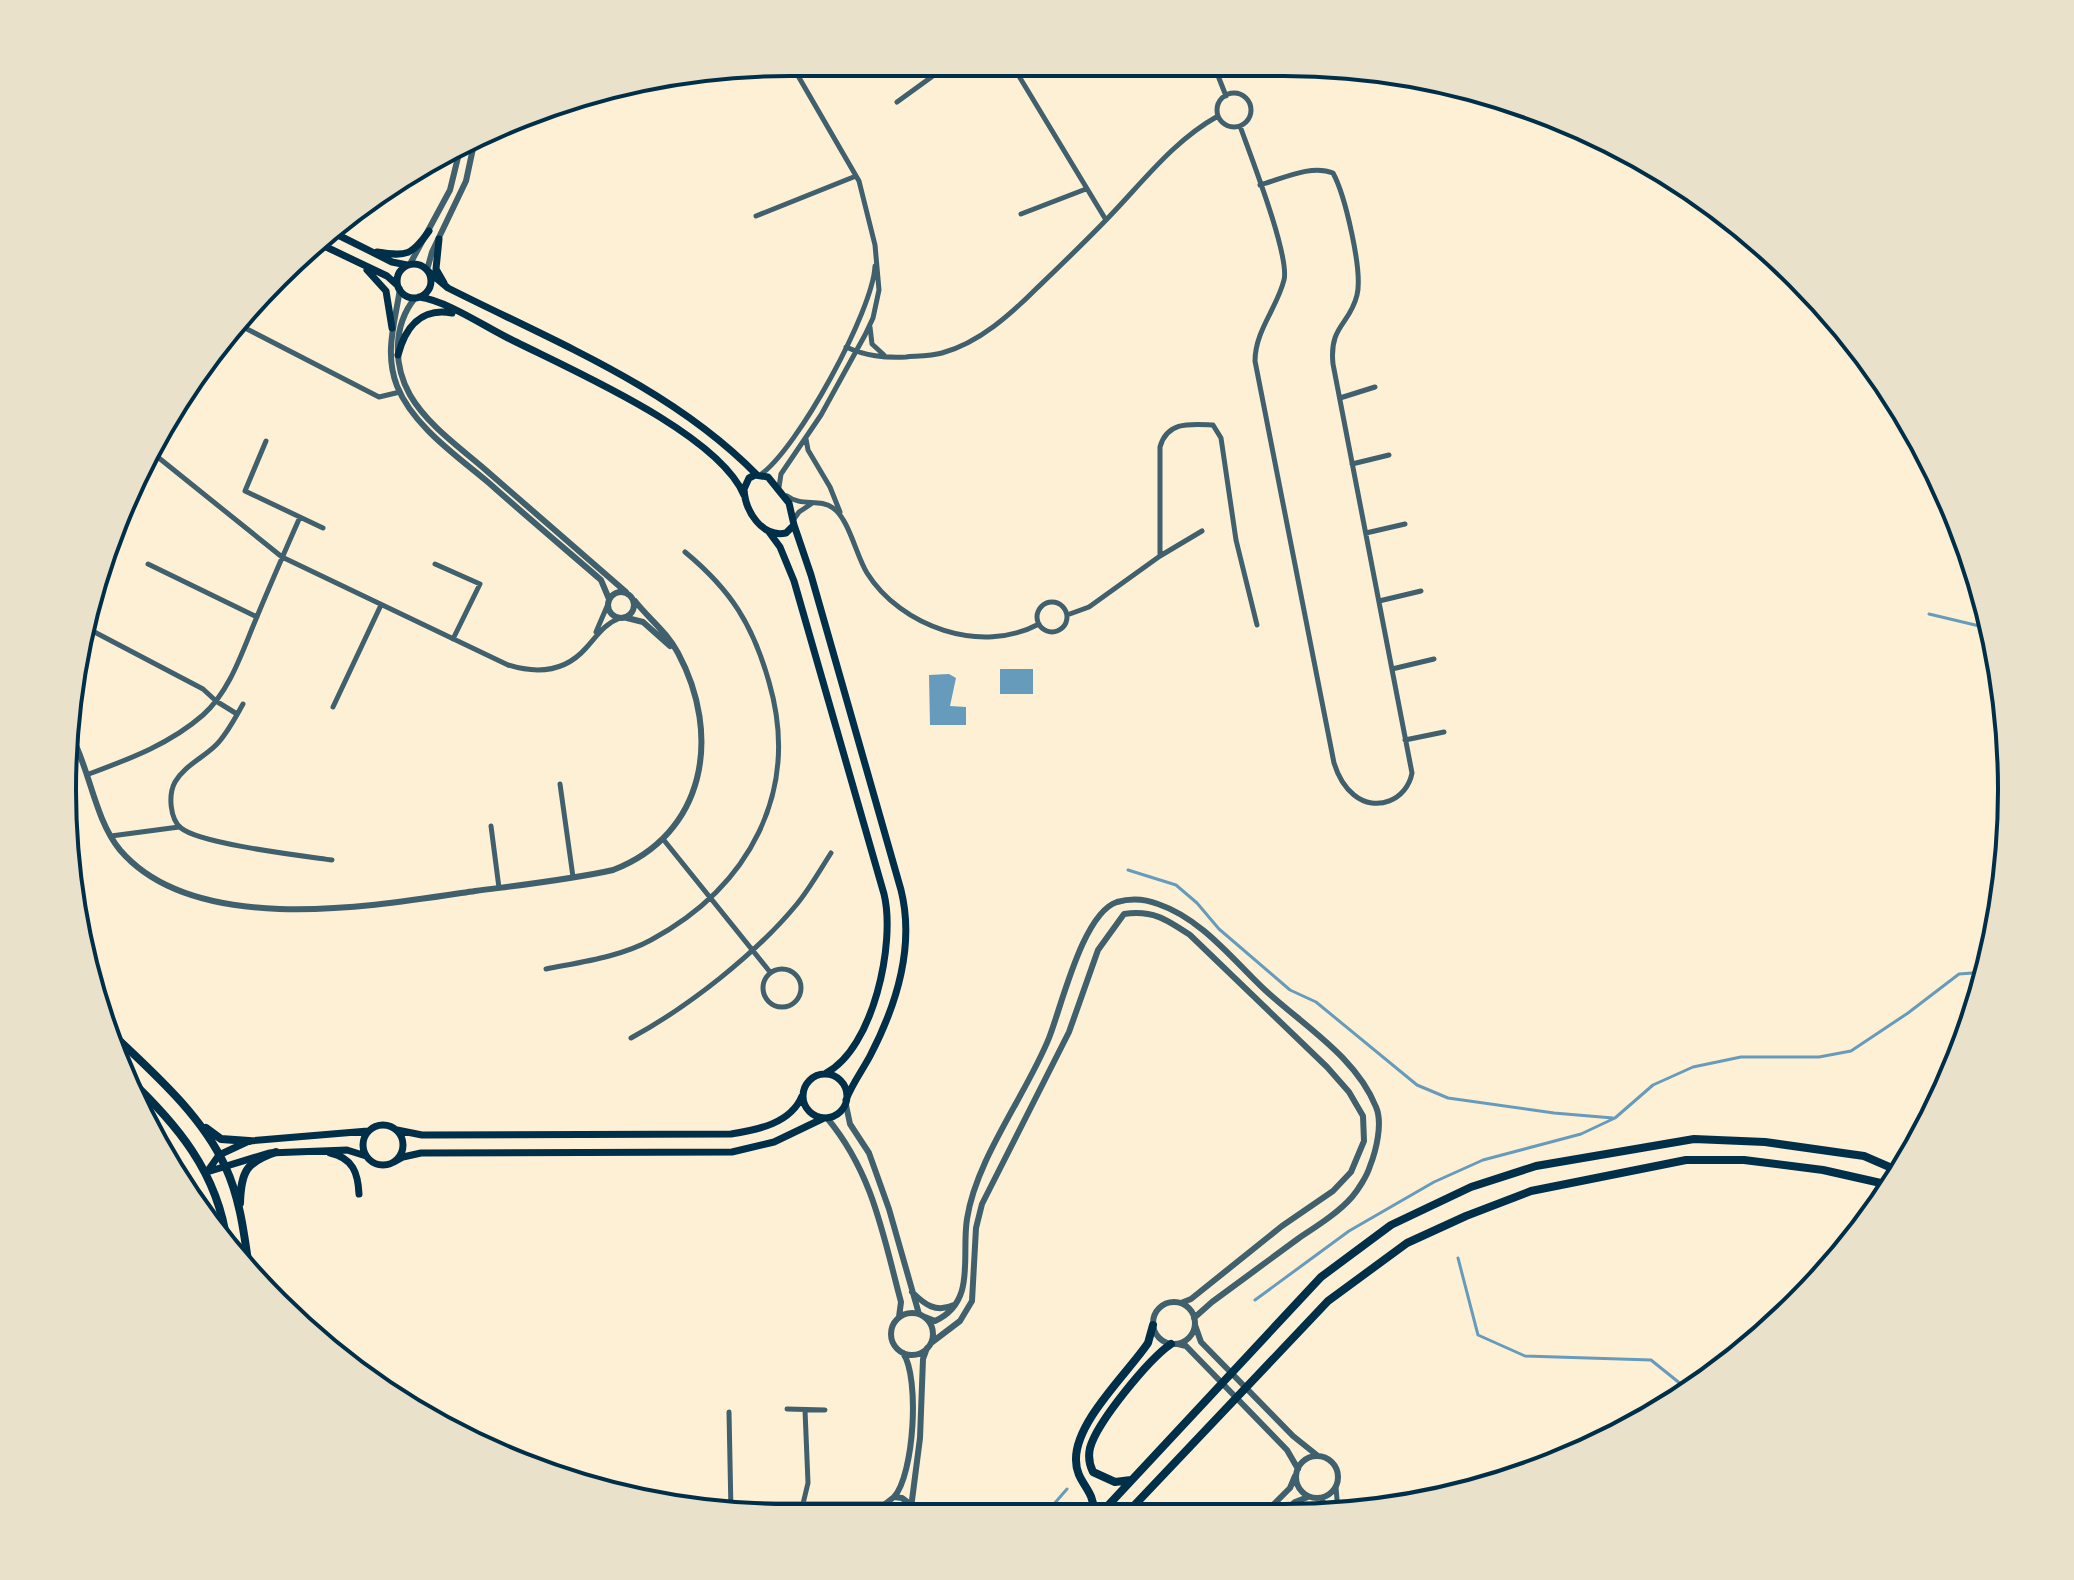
<svg xmlns="http://www.w3.org/2000/svg" width="2074" height="1580" viewBox="0 0 2074 1580" font-family="Montserrat,sans-serif">
  <style>
    .water { fill: #669bbc }
    .lines { fill: none; stroke-linecap: round; stroke-linejoin: round }
    .stream { stroke: #669bbc; stroke-width: 3 }
    .minor { stroke: #3f606c; stroke-width: 5 }
    .tertiary { stroke: #3f606c; stroke-width: 6 }
    .secondary { stroke: #003049; stroke-width: 7 }
    .trunk { stroke: #003049; stroke-width: 8 }
    .rim { fill: none; stroke: #003049; stroke-width: 4 }
  </style>
  <rect width="100%" height="100%" fill="#fdf0d5"/>
  <path class="water" d="M 1000,669 L 1033,669 L 1033,694 L 1000,694 Z
    M 949,674 L 956,678 L 950,706 L 966,707 L 966,725 L 930,725 L 929,675 Z"/>
  <g class="lines">
    <path class="stream" d="M 1929,614 L 1992,629
      M 1128,870 L 1176,885 L 1197,903 L 1219,929 L 1290,990 L 1316,1002 L 1417,1085 L 1448,1098 L 1554,1113 L 1613,1118
      M 1458,1258 L 1478,1335 L 1525,1356 L 1651,1360 L 1692,1393
      M 1255,1300 L 1349,1231 L 1434,1182 L 1483,1160 L 1581,1134 L 1615,1118 L 1653,1085 L 1693,1067 L 1741,1057 L 1819,1057 L 1851,1051 L 1908,1013 L 1959,974 L 1986,972
      M 1047,1512 L 1067,1489"/>
    <path class="minor" d="M 933,62 L 937,73
      M 1011,63 L 1106,220
      M 1213,63 L 1226,96
      M1217 110a17 17 0 1 1 34 0a17 17 0 1 1-34 0Z
      M 897,102 L 937,73 L 960,62
      M 1240,126 C 1250,154 1290,256 1284,280 C 1277,308 1255,331 1255,361 L 1334,763 C 1338,776 1344,787 1354,795 C 1376,813 1407,800 1412,773 L 1333,364 C 1329,325 1350,325 1357,295 C 1363,271 1345,195 1333,173 C 1311,164 1282,179 1260,185
      M 1021,214 L 1086,189
      M 756,216 L 856,176
      M 870,327 L 872,344 L 884,355
      M 245,328 L 379,397 L 400,392
      M 846,347 C 866,356 884,358 906,357 C 918,356 931,356 942,353 C 979,343 1011,314 1037,288 C 1061,265 1084,243 1107,219 C 1143,182 1173,141 1218,116
      M 1340,398 L 1375,387
      M 806,439 L 808,450 L 830,487 L 840,512
      M 266,441 L 245,491 L 323,528
      M 149,450 L 282,557 L 508,665 C 537,674 565,672 586,648 C 597,636 604,624 620,618
      M 1352,464 L 1389,455
      M 760,475 C 797,450 873,311 875,266
      M 779,487 L 781,474 L 821,415 L 865,335 L 873,318 L 879,290 L 875,245 L 859,181 L 790,62
      M 787,496 C 801,507 820,498 833,508 C 849,519 856,555 867,573 C 901,627 981,655 1039,624
      M 794,519 L 799,512 L 811,504
      M 117,528 L 154,454
      M 1366,533 L 1405,524
      M 1160,556 L 1160,447 C 1167,421 1190,424 1213,425 L 1221,438 L 1236,540 L 1257,625
      M 148,564 L 257,617
      M 435,564 L 480,584 L 453,639
      M 1379,601 L 1421,591
      M1037 617a15 15 0 1 1 30 0a15 15 0 1 1-30 0Z
      M 1067,615 L 1089,607 L 1160,556 L 1202,531
      M 83,626 L 203,689 L 216,701 L 237,714
      M 596,632 L 608,604
      M 1392,669 L 1434,659
      M 243,704 C 235,718 227,734 216,745 C 203,758 184,766 175,782 C 168,795 170,819 181,828 C 200,844 304,856 332,860
      M 333,707 L 381,605
      M 1405,740 L 1444,732
      M 89,774 C 129,759 170,744 203,715 C 230,691 242,652 256,619 C 270,585 285,551 300,517
      M 560,784 L 573,877
      M 491,826 L 499,888
      M 111,836 L 179,827
      M 663,839 L 770,972
      M763 988a19 19 0 1 1 38 0a19 19 0 1 1-38 0Z
      M 546,969 C 581,962 620,957 651,940 C 749,887 801,792 769,682 C 753,625 731,590 685,552
      M 631,1038 C 688,1007 756,954 797,904 C 810,888 820,870 831,853
      M 787,1409 L 825,1410
      M 729,1412 L 731,1512
      M 1336,1487 L 1338,1512
      M 1321,1498 L 1330,1512
      M 670,1504 L 885,1504
      M 801,1512 L 808,1483 L 805,1410"/>
    <path class="tertiary" d="M 410,264 L 450,190 L 461,145
      M 427,270 L 432,252 L 466,181 L 475,139
      M 400,289 C 395,322 384,353 397,386 C 413,426 457,456 489,483 C 526,516 564,548 601,580 L 609,599
      M 415,298 C 393,325 393,365 410,395 C 428,426 462,449 488,472 C 534,512 580,552 626,592
      M608 605a13 13 0 1 1 26 0a13 13 0 1 1-26 0Z
      M 627,618 L 643,622 L 670,646
      M 70,733 C 90,769 94,818 120,850 C 195,938 375,906 475,891 C 521,885 568,880 613,870 C 706,834 722,735 678,653 C 667,632 649,619 635,601
      M 846,1105 L 850,1124 L 869,1153 L 889,1209 L 919,1314
      M 827,1118 C 873,1173 883,1235 901,1302 L 899,1317
      M 912,1292 C 925,1305 936,1313 954,1305
      M1153 1323a21 21 0 1 1 42 0a21 21 0 1 1-42 0Z
      M891 1334a21 21 0 1 1 42 0a21 21 0 1 1-42 0Z
      M 925,1317 L 935,1321 C 977,1302 961,1256 967,1219 C 976,1159 1026,1095 1049,1038 C 1062,1005 1083,913 1117,902 C 1131,898 1145,899 1158,904 C 1202,919 1233,960 1265,990 C 1304,1026 1356,1057 1376,1107 C 1383,1123 1376,1151 1370,1166 C 1367,1176 1358,1190 1352,1197 C 1338,1213 1317,1226 1299,1238 C 1270,1259 1241,1281 1212,1302 L 1194,1318
      M 1195,1325 L 1201,1342 L 1293,1436 L 1318,1456
      M 931,1343 L 960,1321 L 972,1301 L 976,1228 L 982,1204 L 1069,1032 L 1098,950 L 1124,914 C 1153,910 1166,919 1190,935 L 1327,1067 L 1349,1092 L 1363,1116 L 1364,1141 L 1351,1172 L 1333,1191 L 1282,1226 L 1191,1299 L 1181,1303
      M 1178,1344 L 1186,1346 L 1287,1450 L 1298,1469
      M1296 1477a21 21 0 1 1 42 0a21 21 0 1 1-42 0Z
      M 894,1497 C 914,1475 920,1377 903,1353
      M 911,1508 L 920,1438 L 923,1359 L 927,1348
      M 884,1512 L 885,1504 L 894,1497 L 902,1498 L 910,1504
      M 1266,1512 L 1290,1488 L 1295,1476
      M 1284,1512 L 1295,1502 L 1308,1497"/>
    <path class="secondary" d="M 336,234 L 392,262 L 407,265
      M 439,239 L 436,269 L 444,283
      M 322,245 L 387,276 L 397,285
      M 377,252 C 407,257 412,255 429,231
      M397 281a17 17 0 1 1 34 0a17 17 0 1 1-34 0Z
      M 367,270 L 386,291 L 392,328
      M 429,272 L 448,288 C 555,342 672,388 757,475
      M 419,297 C 447,301 482,325 508,338 C 569,369 717,432 744,495
      M 398,355 C 405,328 421,307 452,313
      M 755,475 L 768,477 L 789,503 L 794,525 L 786,533 C 762,538 745,511 744,489 L 749,478 Z
      M 794,525 L 811,575 L 901,890 C 915,946 896,1006 870,1056 C 862,1071 852,1084 846,1100
      M 769,532 L 780,547 L 794,581 L 884,894 C 896,943 873,1049 826,1073
      M803 1096a22 22 0 1 1 44 0a22 22 0 1 1-44 0Z
      M363 1145a20 20 0 1 1 40 0a20 20 0 1 1-40 0Z
      M 397,1130 L 422,1135 L 731,1134 C 758,1130 791,1123 802,1096
      M 330,1153 C 353,1158 358,1173 359,1194
      M 394,1162 L 403,1157 L 421,1153 L 732,1152 L 774,1142 L 824,1118
      M 207,1172 L 219,1155 L 249,1141 L 368,1131
      M 207,1172 L 269,1153 L 347,1150 L 366,1156"/>
    <path class="trunk" d="M 101,1023 C 145,1066 199,1110 225,1166 C 240,1198 244,1233 249,1268
      M 126,1076 C 176,1123 218,1172 227,1243
      M 206,1128 L 221,1139 L 249,1141
      M 240,1203 C 241,1172 246,1162 276,1152
      M 1131,1480 L 1115,1482 L 1093,1472 C 1089,1464 1088,1457 1090,1448 C 1097,1422 1149,1359 1171,1344
      M 1094,1512 C 1094,1488 1076,1483 1076,1460 C 1075,1422 1127,1374 1148,1343 L 1153,1325
      M 1102,1512 L 1321,1277 L 1391,1225 L 1471,1187 L 1536,1166 L 1694,1139 L 1765,1142 L 1864,1156 L 1901,1172
      M 1128,1512 L 1328,1301 L 1407,1243 L 1466,1216 L 1531,1191 L 1686,1160 L 1744,1160 L 1823,1170 L 1894,1186"/>
  </g>
  <path d="M0 0H2074V1580H0ZM790 76H1284A714 714 0 0 1 1998 790V790A714 714 0 0 1 1284 1504H790A714 714 0 0 1 76 790V790A714 714 0 0 1 790 76Z" fill="#e9e1ca" fill-rule="evenodd"/>
  <path class="rim" d="M790 76H1284A714 714 0 0 1 1998 790V790A714 714 0 0 1 1284 1504H790A714 714 0 0 1 76 790V790A714 714 0 0 1 790 76Z"/>
</svg>
